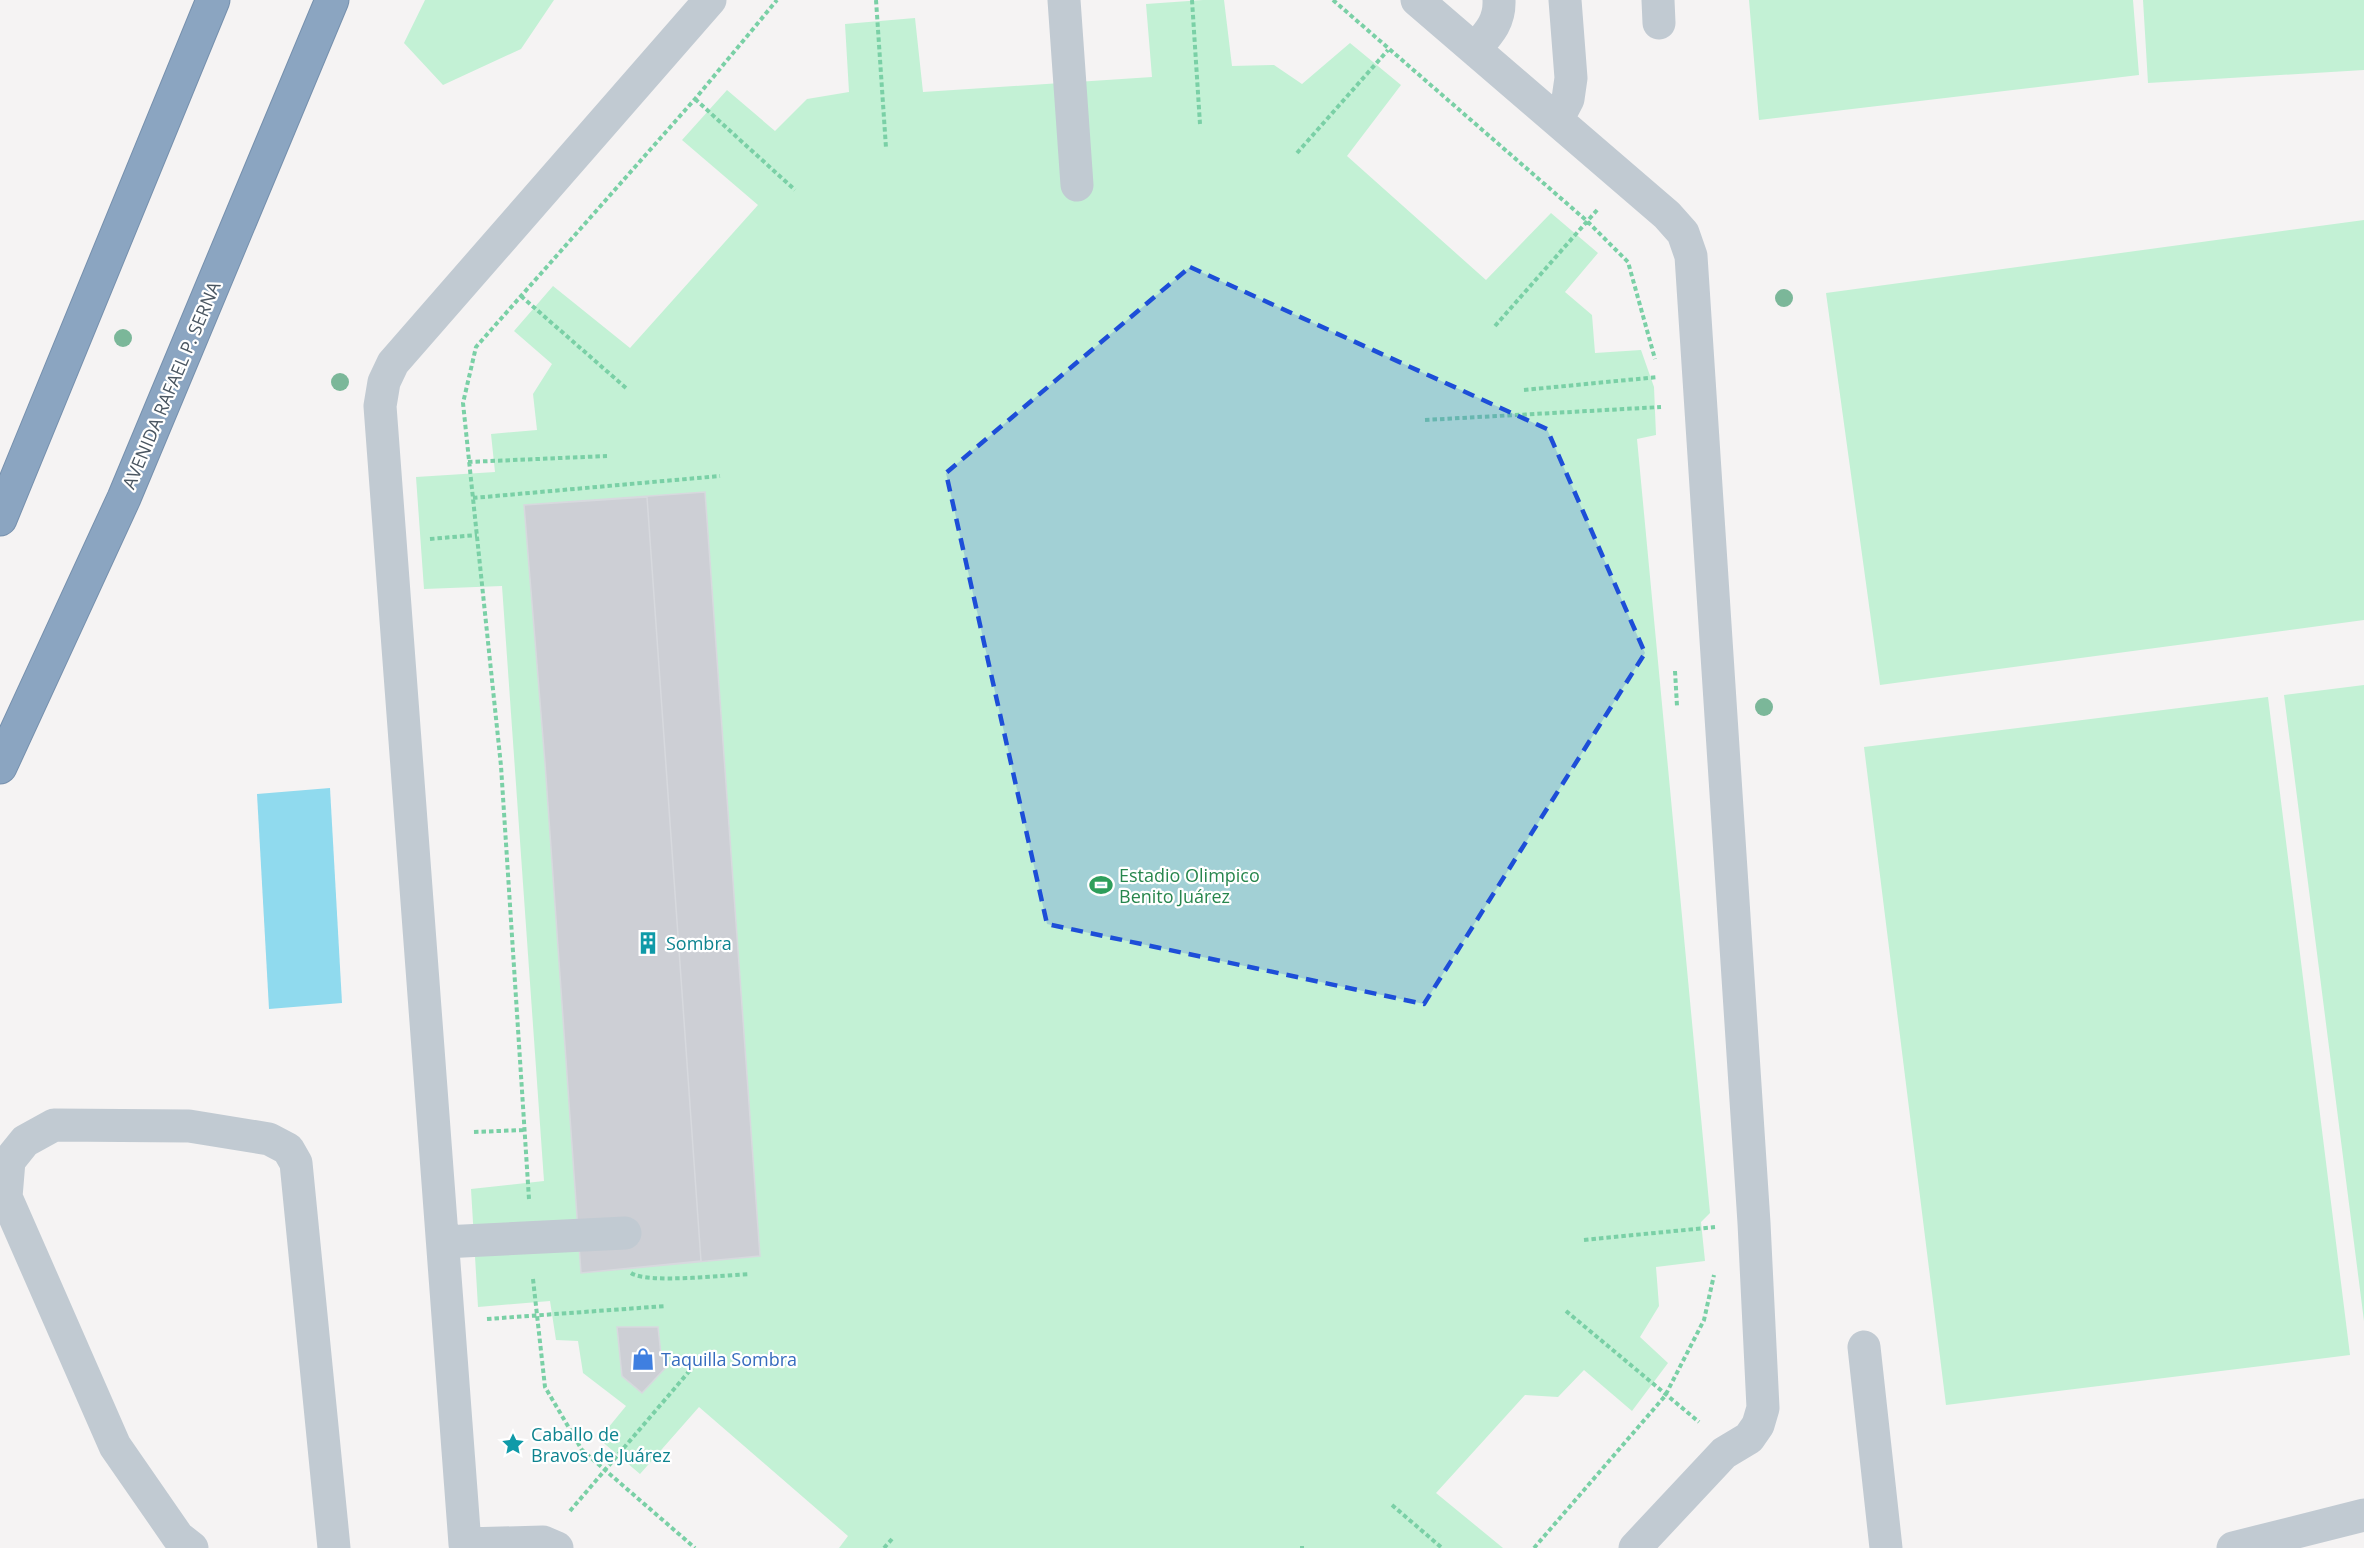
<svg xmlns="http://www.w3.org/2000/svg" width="2364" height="1548" viewBox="0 0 2364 1548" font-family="'Open Sans',sans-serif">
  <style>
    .green { fill: #c3f1d5 }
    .water { fill: #90daee }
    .building { fill: #cdcfd5; stroke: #d7d9de; stroke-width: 1.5 }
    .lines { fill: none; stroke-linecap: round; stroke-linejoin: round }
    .highway-casing { stroke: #7690ad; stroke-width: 35 }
    .path { stroke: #7ad0a6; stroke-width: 4; stroke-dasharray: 4.5 3; stroke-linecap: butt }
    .minor { stroke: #c1cad2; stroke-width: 33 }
    .highway { stroke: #8ba5c1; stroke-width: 33 }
    .tree { fill: #7bb799 }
    .marked { fill: #1d4ed8; fill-opacity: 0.2; stroke: #1d4ed8; stroke-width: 4.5; stroke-dasharray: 12 8; stroke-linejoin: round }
    .labels { text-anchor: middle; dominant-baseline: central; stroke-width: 4.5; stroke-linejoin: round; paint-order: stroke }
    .street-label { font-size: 18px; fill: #4a5661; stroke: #fff }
    .leisure-label { font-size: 18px; fill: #27864d; stroke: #fff; text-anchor: start }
    .culture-label { font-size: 18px; fill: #0d838f; stroke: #fff; text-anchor: start }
    .shop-label { font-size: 18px; fill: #366cbe; stroke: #fff; text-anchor: start }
  </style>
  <rect width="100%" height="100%" fill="#f5f3f3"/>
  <path class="green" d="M 425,0 L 554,0 L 521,49 L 443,85 L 404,43 Z
    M 1203,0 L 1224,0 L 1232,66 L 1274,65 L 1302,84 L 1350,43 L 1401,85 L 1347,156 L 1486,280 L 1551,213 L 1598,253 L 1565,292 L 1592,315 L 1595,353 L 1641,350 L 1654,387 L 1656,435 L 1637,439 L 1710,1213 L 1701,1222 L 1705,1261 L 1656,1267 L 1659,1306 L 1640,1337 L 1668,1363 L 1632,1411 L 1584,1370 L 1558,1397 L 1525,1395 L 1436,1493 L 1503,1548 L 839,1548 L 848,1536 L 699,1407 L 640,1474 L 599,1439 L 626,1406 L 583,1373 L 578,1341 L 556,1340 L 550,1301 L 478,1307 L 471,1189 L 544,1181 L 502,586 L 424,589 L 416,477 L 495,472 L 491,434 L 537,430 L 533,394 L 552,364 L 514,331 L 553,286 L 630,348 L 758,205 L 682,140 L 727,90 L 775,131 L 807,99 L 849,92 L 845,24 L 915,18 L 923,92 L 1152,77 L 1146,4 Z
    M 1749,0 L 2133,0 L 2139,75 L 1759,120 Z
    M 2143,0 L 2364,0 L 2364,70 L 2148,83 Z
    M 2364,220 L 2364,620 L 1880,685 L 1826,293 Z
    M 2364,685 L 2364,1321 L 2284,695 Z
    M 2268,697 L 2350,1355 L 1946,1405 L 1864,747 Z"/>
  <path class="water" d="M 330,788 L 342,1003 L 269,1009 L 257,794 Z"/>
  <path class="building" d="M 705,492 L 760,1256 L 581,1273 L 545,763 L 524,505 Z
    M 647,497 L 701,1261 L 581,1273 L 545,763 L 524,505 Z
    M 617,1327 L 658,1327 L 661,1355 L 669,1364 L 642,1393 L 622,1376 Z"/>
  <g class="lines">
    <g class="highway-casing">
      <path id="highway" d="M 0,519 L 213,0
        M 0,767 L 124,498 L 332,0"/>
    </g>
    <path class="path" d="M 876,0 L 886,148
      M 1192,0 L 1200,124
      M 1333,0 L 1587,221 L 1628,262 L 1655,359
      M 695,99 L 795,190
      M 1297,153 L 1388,50
      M 521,296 L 626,388
      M 1495,326 L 1598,209
      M 1524,390 L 1658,377
      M 1425,420 L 1661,407
      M 468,462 L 607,456
      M 473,498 L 720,476
      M 430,539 L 477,535
      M 1675,671 L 1677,706
      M 474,1132 L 524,1130
      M 529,1199 L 501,766 L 463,403 L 476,347 L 695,99 L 777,0
      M 1584,1240 L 1715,1227
      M 631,1273 C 647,1284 727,1275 750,1274
      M 533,1279 L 545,1387 L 582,1450 L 695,1548
      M 1566,1311 L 1699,1422
      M 487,1319 L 666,1306
      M 1392,1505 L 1442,1548
      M 570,1511 L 692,1368
      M 1302,1546 L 1302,1548
      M 884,1548 L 892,1539
      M 1534,1548 L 1665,1396 L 1704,1320 L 1714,1275"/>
    <path class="minor" d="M 1064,0 L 1077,185
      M 1417,0 L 1667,215 L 1683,233 L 1691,256 L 1754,1223 L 1763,1408 L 1758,1425 L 1749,1438 L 1724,1453 L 1635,1548
      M 1658,0 L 1659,23
      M 1475,49 C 1489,33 1500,22 1499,0
      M 1557,120 L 1568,99 L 1571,78 L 1565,0
      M 443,1242 L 625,1233
      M 1864,1347 L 1886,1548
      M 192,1548 L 178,1537 L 115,1446 L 6,1197 L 9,1161 L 25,1141 L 54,1125 L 189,1126 L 269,1139 L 288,1149 L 296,1163 L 334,1548
      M 557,1548 L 543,1542 L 465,1544 L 380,406 L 384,382 L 393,363 L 710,0
      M 2233,1548 L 2364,1515"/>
    <use href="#highway" class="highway"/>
  </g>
  <g class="tree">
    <circle cx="1784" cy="298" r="9"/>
    <circle cx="123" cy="338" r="9"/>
    <circle cx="340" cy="382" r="9"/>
    <circle cx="1764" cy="707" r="9"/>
  </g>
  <path class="marked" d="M 1190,267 L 1547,429 L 1645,653 L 1424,1004 L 1047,924 L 946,473 Z"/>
  <defs>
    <g id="stadium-bare" transform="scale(1.8)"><path d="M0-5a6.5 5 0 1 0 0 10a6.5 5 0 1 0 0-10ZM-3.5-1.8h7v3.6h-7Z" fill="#2e9e5b" stroke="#fff" stroke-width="2.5" paint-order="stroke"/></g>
    <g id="building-bare" transform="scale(1.8)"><path d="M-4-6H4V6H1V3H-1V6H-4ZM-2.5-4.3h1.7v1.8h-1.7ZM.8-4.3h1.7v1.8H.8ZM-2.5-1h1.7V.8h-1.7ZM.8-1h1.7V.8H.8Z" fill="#0f9aa8" stroke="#fff" stroke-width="2.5" paint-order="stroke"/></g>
    <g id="shop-bare" transform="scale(1.8)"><path d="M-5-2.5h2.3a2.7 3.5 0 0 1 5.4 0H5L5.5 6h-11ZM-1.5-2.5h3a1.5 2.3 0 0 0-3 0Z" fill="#3f7fe0" stroke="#fff" stroke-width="2.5" paint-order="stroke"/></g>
    <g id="sight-bare" transform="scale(1.8)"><path d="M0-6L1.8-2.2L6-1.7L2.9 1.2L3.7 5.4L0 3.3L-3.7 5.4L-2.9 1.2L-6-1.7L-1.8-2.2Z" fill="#0f9aa8" stroke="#fff" stroke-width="2.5" paint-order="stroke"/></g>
  </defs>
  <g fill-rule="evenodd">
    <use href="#stadium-bare" x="1101" y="885"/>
    <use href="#building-bare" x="648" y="943"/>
    <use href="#shop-bare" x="643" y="1359"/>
    <use href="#sight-bare" x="513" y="1444"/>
  </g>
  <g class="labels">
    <g class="street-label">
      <text transform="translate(171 385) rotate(-67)">AVENIDA RAFAEL P. SERNA</text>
    </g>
    <g class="leisure-label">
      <text x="1119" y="875">Estadio Olimpico<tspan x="1119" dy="21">Benito Juárez</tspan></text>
    </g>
    <g class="culture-label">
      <text x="666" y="943">Sombra</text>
      <text x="531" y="1434">Caballo de<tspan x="531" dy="21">Bravos de Juárez</tspan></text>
    </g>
    <g class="shop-label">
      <text x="661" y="1359">Taquilla Sombra</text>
    </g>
  </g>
</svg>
